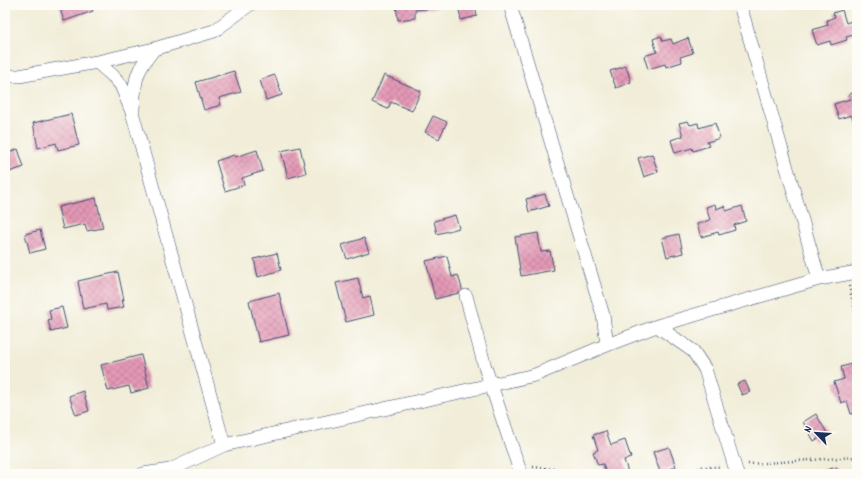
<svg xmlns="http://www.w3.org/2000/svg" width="862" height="479" viewBox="0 0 862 479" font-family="Dekko,sans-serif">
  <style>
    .building { fill: url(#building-cross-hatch) }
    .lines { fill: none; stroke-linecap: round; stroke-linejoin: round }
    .minor-casing { stroke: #3b4c70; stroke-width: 14 }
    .path { stroke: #3b4c70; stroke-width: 2.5; stroke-dasharray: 1 3; stroke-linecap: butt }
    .minor { stroke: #fff; stroke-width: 13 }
  </style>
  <defs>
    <pattern id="building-cross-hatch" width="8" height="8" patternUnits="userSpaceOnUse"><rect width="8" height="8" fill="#e499b5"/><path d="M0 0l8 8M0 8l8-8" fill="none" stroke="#b87d96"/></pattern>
  </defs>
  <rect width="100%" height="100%" fill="#fdfcf7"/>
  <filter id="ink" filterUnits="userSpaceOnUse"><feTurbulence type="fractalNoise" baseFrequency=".025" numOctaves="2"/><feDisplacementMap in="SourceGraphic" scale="8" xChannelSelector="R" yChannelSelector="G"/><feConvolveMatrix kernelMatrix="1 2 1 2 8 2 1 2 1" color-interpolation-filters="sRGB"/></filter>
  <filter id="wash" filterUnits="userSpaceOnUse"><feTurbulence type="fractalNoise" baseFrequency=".012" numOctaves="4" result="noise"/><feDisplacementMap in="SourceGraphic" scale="16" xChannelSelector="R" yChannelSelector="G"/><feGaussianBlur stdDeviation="0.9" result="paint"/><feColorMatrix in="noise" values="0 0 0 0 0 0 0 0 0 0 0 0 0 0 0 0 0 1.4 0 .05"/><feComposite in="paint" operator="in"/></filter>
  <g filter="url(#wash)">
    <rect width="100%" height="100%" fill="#f1edd8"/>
    <g id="blocks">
      <path class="building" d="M 59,5 L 90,5 L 93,11 L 64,21 Z
        M 396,5 L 437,5 L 437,8 L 415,10 L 415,18 L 398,20 Z
        M 458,5 L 475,5 L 477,16 L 461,20 Z
        M 842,10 L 846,23 L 857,19 L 857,34 L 846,37 L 847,40 L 831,45 L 830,41 L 817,45 L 812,30 L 828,25 L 827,20 L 835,17 L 833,13 Z
        M 5,20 L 9,32 L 5,33 Z
        M 661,36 L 663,41 L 671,39 L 673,44 L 688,38 L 693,53 L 680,57 L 682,62 L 666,67 L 665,64 L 648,69 L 644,56 L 657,52 L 653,39 Z
        M 626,66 L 631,82 L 616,88 L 610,71 Z
        M 234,71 L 241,92 L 219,98 L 221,105 L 204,110 L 196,82 Z
        M 275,75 L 282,95 L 266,100 L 260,80 Z
        M 384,75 L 421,91 L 412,111 L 391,102 L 388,109 L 372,102 Z
        M 857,92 L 857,118 L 853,120 L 851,115 L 839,119 L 834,104 L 850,99 L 849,94 Z
        M 71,114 L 79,145 L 58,150 L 56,143 L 38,148 L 33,123 Z
        M 433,116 L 447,122 L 439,139 L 425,132 Z
        M 688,121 L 690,125 L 698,123 L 699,128 L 715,123 L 720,138 L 707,142 L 709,146 L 693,151 L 692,148 L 675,153 L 671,140 L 683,136 L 679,123 Z
        M 300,147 L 306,173 L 288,178 L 281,151 Z
        M 18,149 L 24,167 L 6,173 L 5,154 Z
        M 257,150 L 263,171 L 242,178 L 244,185 L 225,191 L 216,161 L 234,155 L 235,157 Z
        M 652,154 L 658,172 L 644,177 L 638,158 Z
        M 545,194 L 549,206 L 529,212 L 526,199 Z
        M 96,198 L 103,228 L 87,231 L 85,224 L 63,229 L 58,207 Z
        M 715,204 L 716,209 L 724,206 L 726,211 L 742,206 L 746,221 L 734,225 L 735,230 L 719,235 L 718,232 L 701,237 L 697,224 L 710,220 L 706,207 Z
        M 455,215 L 459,228 L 437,234 L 434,221 Z
        M 40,230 L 45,249 L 30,253 L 25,234 Z
        M 538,233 L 541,252 L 550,251 L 554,270 L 521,276 L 515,237 Z
        M 679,234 L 683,253 L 667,257 L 662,238 Z
        M 364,238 L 369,252 L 347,259 L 342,245 Z
        M 277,253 L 281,270 L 258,277 L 254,259 Z
        M 447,256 L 452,277 L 458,275 L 463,292 L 435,299 L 426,261 Z
        M 118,272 L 124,300 L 122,300 L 124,307 L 107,310 L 106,304 L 83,309 L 78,281 Z
        M 358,278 L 363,298 L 370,296 L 374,315 L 346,322 L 336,283 Z
        M 279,293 L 289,335 L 259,342 L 249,301 Z
        M 62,307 L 67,328 L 51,332 L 48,320 L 51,319 L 49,310 Z
        M 141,355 L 149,388 L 131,393 L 129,386 L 108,391 L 101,365 Z
        M 855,363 L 857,371 L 857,412 L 851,414 L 847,401 L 841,403 L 834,382 L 844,379 L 841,367 Z
        M 745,381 L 750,392 L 742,395 L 737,384 Z
        M 83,391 L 89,411 L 76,415 L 69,396 Z
        M 816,414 L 827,433 L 814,441 L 803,422 Z
        M 606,431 L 611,445 L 625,440 L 631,458 L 624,460 L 628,472 L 621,474 L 606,474 L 603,464 L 598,465 L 593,452 L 598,450 L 593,435 Z
        M 669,447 L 676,467 L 660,472 L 653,452 Z
        M 836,467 L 838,474 L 824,474 L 823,471 Z"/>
    </g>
  </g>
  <g filter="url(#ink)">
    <use href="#blocks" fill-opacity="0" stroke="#3b4c70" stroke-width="1"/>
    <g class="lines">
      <g class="minor-casing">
        <path id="minor" d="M 510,5 L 603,315 L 607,345
          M 740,5 L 819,279
          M 97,62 L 113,76 L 121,85 L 132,112 L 224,445
          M 5,76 L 19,76 L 97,62 L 154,49 L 214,31 L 249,5
          M 133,109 C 135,79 135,72 154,49
          M 466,296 L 485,367 L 521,474
          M 657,326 L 693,351 L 705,369 L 737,474
          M 143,474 L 170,470 L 224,445 L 535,375 L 607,345 L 657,326 L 819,279 L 857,272"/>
      </g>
      <path class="path" d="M 849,286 L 857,318
        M 748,464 L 857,457
        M 533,467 L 574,471 L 581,474
        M 633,474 L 635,473 L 644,474
        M 683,474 L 702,467 L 721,467"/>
      <use href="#minor" class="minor"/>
    </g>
  </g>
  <rect width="862" height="479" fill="none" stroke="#fdfcf7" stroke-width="20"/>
  <g transform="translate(816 433) rotate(295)" stroke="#fdfcf7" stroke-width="3" paint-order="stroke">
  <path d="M0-3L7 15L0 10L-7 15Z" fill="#1b2f5e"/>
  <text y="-6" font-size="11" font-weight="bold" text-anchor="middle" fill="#1b2f5e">N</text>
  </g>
</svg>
